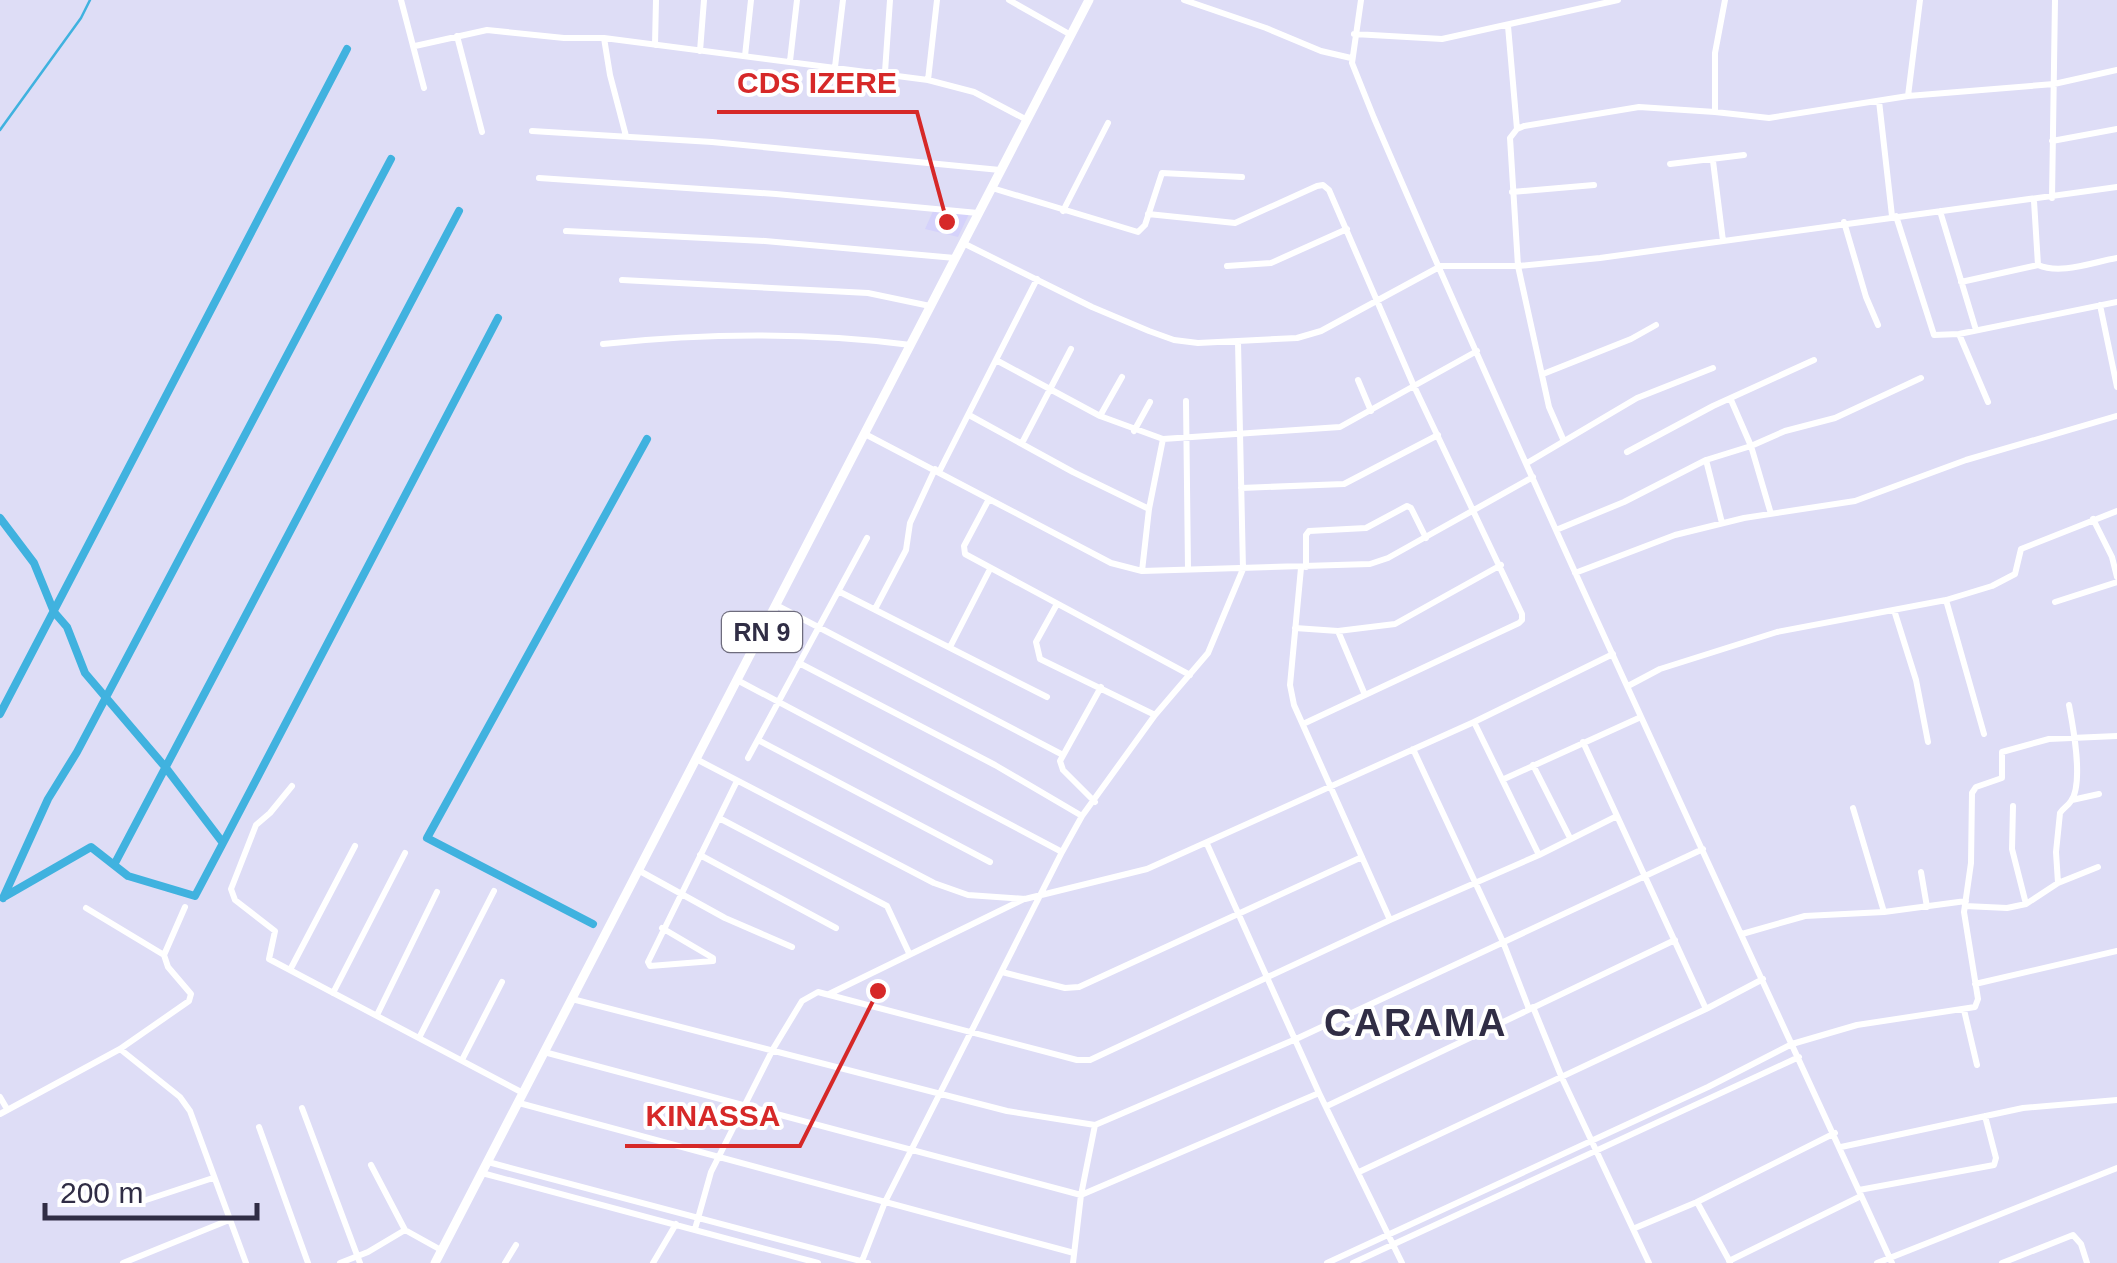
<svg xmlns="http://www.w3.org/2000/svg" width="2117" height="1263" viewBox="0 0 2117 1263" font-family="Arial,sans-serif">
  <style>
    .built { fill: #d5d2fb }
    .lines { fill: none; stroke-linecap: round; stroke-linejoin: round }
    .stream { stroke: #40b2df; stroke-width: 2.5 }
    .canal { stroke: #40b2df; stroke-width: 8 }
    .minor { stroke: #fff; stroke-width: 6 }
    .primary { stroke: #fff; stroke-width: 9 }
    .labels { text-anchor: middle; dominant-baseline: central; stroke-width: 8; stroke-linejoin: round; paint-order: stroke }
    .shield { fill: #fff; stroke: #6e6c7d; stroke-width: 2.5 }
    .shield-label { font-size: 25px; font-weight: bold; fill: #302d45 }
    .district-label { font-size: 38px; font-weight: bold; letter-spacing: 2.5px; fill: #302d45; stroke: #fff }
    .leader { fill: none; stroke: #d62828; stroke-width: 4 }
    .callout-dot { fill: #d62828; stroke: #fff; stroke-width: 4 }
    .callout-label { font-size: 30px; text-anchor: middle; font-weight: bold; fill: #d62828; stroke: #fff; stroke-width: 8; stroke-linejoin: round; paint-order: stroke }
  </style>
  <rect width="100%" height="100%" fill="#deddf6"/>
  <path class="built" d="M 934,209 L 969,214 L 958,237 L 925,229 Z"/>
  <g class="lines">
    <path class="stream" d="M 0,130 L 81,18 L 90,0"/>
    <path class="canal" d="M 0,518 L 34,563 L 54,612 L 67,627 L 85,673 L 166,768 L 223,843 L 195,896 L 128,876 L 91,847 L 4,897
      M 0,714 L 347,49
      M 223,843 L 498,318
      M 114,865 L 459,211
      M 3,898 L 48,799 L 77,752 L 391,159
      M 593,924 L 427,838 L 647,439"/>
    <path class="minor" d="M 401,0 L 424,88
      M 1009,0 L 1071,35
      M 1184,0 L 1266,28 L 1321,51 L 1351,58
      M 1361,0 L 1352,63 L 1374,118 C 1539,503 1718,882 1892,1263
      M 1508,26 L 1517,129
      M 1354,34 L 1442,39 L 1618,0
      M 457,36 L 482,132
      M 604,38 L 610,75 L 626,136
      M 655,45 L 656,0
      M 415,46 L 487,30 L 564,38 L 604,38 L 928,80 L 974,92 L 1027,120
      M 700,51 L 704,0
      M 745,56 L 751,0
      M 790,61 L 797,0
      M 835,67 L 843,0
      M 885,72 L 890,0
      M 928,80 L 937,0
      M 1908,96 L 1920,0
      M 1879,101 L 1892,216
      M 1715,112 L 1769,118 L 1908,96 L 2054,84 L 2117,70
      M 532,131 L 712,142 L 1000,170
      M 2052,141 L 2117,129
      M 1713,161 L 1723,241
      M 1670,164 L 1744,155
      M 539,178 L 776,194 L 978,213
      M 992,188 L 1138,232 L 1145,225 L 1162,173 L 1242,177
      M 1512,192 L 1594,185
      M 2052,198 L 2055,0
      M 2034,201 L 2038,265
      M 1063,211 L 1108,123
      M 1940,211 L 1976,330
      M 1148,214 L 1235,223 L 1317,186 L 1323,185 L 1329,190 L 1413,384 L 1522,614 L 1522,620 L 1519,623 L 1303,724
      M 1896,216 L 1934,335 L 1959,334 L 2117,302
      M 1844,222 L 1866,297 L 1878,325
      M 566,231 L 765,241 L 955,258
      M 963,243 L 1092,307 L 1149,331 L 1174,340 L 1198,343 L 1297,338 L 1321,331 L 1441,266 L 1518,266 L 1600,258 L 2117,187
      M 1227,266 L 1271,263 L 1347,229
      M 622,280 L 868,293 L 930,306
      M 1961,282 L 2038,265 C 2061,275 2093,262 2117,258
      M 2100,305 L 2117,387
      M 1959,334 L 1988,402
      M 603,344 C 703,333 812,332 911,345
      M 996,360 L 1100,416 L 1163,439 L 1340,427 L 1477,351
      M 1543,374 L 1631,339 L 1656,325
      M 1358,380 L 1371,411
      M 1731,400 L 1751,446 L 1771,514
      M 1186,401 L 1188,569
      M 969,415 L 1073,472 L 1149,509
      M 1100,416 L 1122,377
      M 1134,431 L 1150,402
      M 865,434 L 1111,563 L 1142,571 L 1370,564 L 1388,558 L 1533,477
      M 1563,439 L 1549,407 L 1518,266 L 1510,138 L 1517,129 L 1524,126 L 1639,107 L 1715,112 L 1715,53 L 1725,0
      M 1022,443 L 1071,349
      M 1627,452 L 1713,406 L 1814,360
      M 1706,460 L 1722,523
      M 1527,463 L 1637,398 L 1713,368
      M 939,472 L 1037,279
      M 1241,488 L 1344,484 L 1438,435
      M 989,499 L 964,546 L 965,554 L 1190,675
      M 2093,519 L 2112,557 L 2117,577
      M 1556,530 L 1624,502 L 1706,460 L 1751,446 L 1785,431 L 1835,418 L 1921,378
      M 1306,567 L 1306,535 L 1309,531 L 1366,528 L 1407,506 L 1411,508 L 1426,538
      M 1301,568 L 1290,685 L 1294,705 L 1390,920
      M 1142,571 L 1149,509 L 1163,439
      M 1575,573 L 1675,535 L 1744,518 L 1855,501 L 1966,460 L 2117,416
      M 840,592 L 1047,697
      M 1946,600 L 1984,734
      M 2055,602 L 2117,582
      M 1057,604 L 1036,642 L 1040,659 L 1155,715
      M 776,605 L 1063,755
      M 875,609 L 906,550 L 910,523 L 935,469
      M 1894,610 L 1916,680 L 1928,742
      M 1295,628 L 1338,631 L 1395,624 L 1501,565
      M 1338,631 L 1365,695
      M 950,647 L 990,569
      M 799,663 L 995,765 L 1082,816
      M 737,680 L 1062,852
      M 1628,686 L 1660,669 L 1777,632 L 1946,600 L 1992,586 L 2015,574 L 2021,549 L 2117,511
      M 1474,722 L 1539,855
      M 758,740 L 990,862
      M 1583,742 L 1706,1009
      M 1413,749 L 1503,942 L 1529,1009
      M 748,758 L 867,538
      M 696,759 L 934,883 L 968,895 L 1025,899 L 1147,869 L 1474,722 L 1613,654
      M 1533,765 L 1570,838
      M 1504,779 L 1641,717
      M 292,786 L 270,813 L 256,825 L 231,889 L 235,900 L 275,931 L 269,959 L 523,1093
      M 2072,800 L 2099,794
      M 1095,802 L 1063,770 L 1060,761 L 1101,687
      M 2013,806 L 2012,849 L 2026,904
      M 1853,808 L 1884,912
      M 719,818 L 887,906 L 909,953
      M 1207,844 L 1319,1093 L 1402,1263
      M 700,855 L 836,928
      M 638,870 L 725,918 L 792,947
      M 1921,872 L 1927,907
      M 2058,883 L 2056,852 L 2060,813 C 2063,808 2068,806 2071,801 C 2084,783 2073,726 2069,705
      M 1965,906 L 2007,908 L 2026,904 L 2058,883 L 2098,867
      M 86,908 L 164,955
      M 662,928 L 713,958 L 713,961
      M 1742,934 L 1805,916 L 1884,912 L 1966,901
      M 713,961 L 650,966 L 648,962 L 737,781
      M 290,970 L 355,846
      M 1002,972 L 1065,988 L 1079,987 L 1362,857
      M 1975,984 L 2117,951
      M 333,993 L 405,853
      M 829,994 L 1024,899
      M 572,999 L 1007,1111 L 1095,1125 L 1296,1039 L 1703,849
      M 1533,1007 L 1562,1078 L 1649,1263
      M 1964,1010 L 1977,1065
      M 377,1015 L 437,892
      M 420,1036 L 494,891
      M 120,1049 L 180,1097 L 190,1111 L 246,1263
      M 544,1052 L 1081,1195 L 1319,1093
      M 463,1058 L 502,982
      M 0,1097 L 7,1109
      M 519,1103 L 1074,1253
      M 1327,1106 L 1675,940
      M 302,1108 L 360,1263
      M 0,1114 L 120,1049 L 189,1001 L 191,994 L 168,967 L 164,955 L 185,907
      M 259,1127 L 308,1263
      M 1841,1147 L 2023,1108 L 2117,1100
      M 488,1162 L 868,1263
      M 371,1165 L 405,1230 L 441,1250
      M 1359,1172 L 1706,1009 L 1763,979
      M 482,1173 L 818,1263
      M 1859,1190 L 1994,1165 L 1996,1158 L 1985,1116
      M 140,1202 L 213,1178
      M 1697,1202 L 1730,1262
      M 1635,1228 L 1697,1202 L 1835,1133
      M 695,1229 L 711,1172 L 773,1049 L 802,1001 L 818,992 L 1077,1060 L 1090,1060 L 1390,920 L 1539,855 L 1617,816
      M 862,1261 L 885,1202 L 1062,852 L 1082,816 L 1155,715 L 1208,653 L 1243,569 L 1238,342
      M 1729,1261 L 1861,1196
      M 123,1263 L 229,1220
      M 340,1263 L 368,1252 L 405,1230
      M 505,1263 L 516,1245
      M 653,1263 L 676,1224
      M 1073,1263 L 1081,1195 L 1095,1125
      M 1327,1263 L 1708,1087 L 1792,1044 L 1857,1025 L 1975,1007 L 1978,999 L 1964,912 L 1971,863 L 1972,793 L 1976,787 L 2002,778 L 2002,752 L 2049,739 L 2117,736
      M 1353,1263 L 1799,1057
      M 1877,1263 L 2117,1168
      M 2002,1263 L 2073,1235 L 2081,1244 L 2087,1263"/>
    <path class="primary" d="M 435,1263 L 1089,0"/>
  </g>
  <g class="labels">
    <rect class="shield" x="722" y="612" width="80" height="40" rx="8"/>
    <g class="shield-label">
      <text x="762" y="632">RN 9</text>
    </g>
    <g class="district-label">
      <text x="1416" y="1023">CARAMA</text>
    </g>
  </g>
  <path class="leader" d="M947 222L917 112H717M878 991L800 1146H625"/>
  <g class="callout-dot">
    <circle cx="947" cy="222" r="10"/>
    <circle cx="878" cy="991" r="10"/>
  </g>
  <g class="callout-label">
    <text x="817" y="93">CDS IZERE</text>
    <text x="713" y="1126">KINASSA</text>
  </g>
  <path d="M45 1203v15h212v-15" fill="none" stroke="#302d45" stroke-width="5"/>
  <text x="60" y="1203" font-size="30" fill="#302d45" stroke="#ffffff" stroke-width="8" paint-order="stroke">200 m</text>
</svg>
